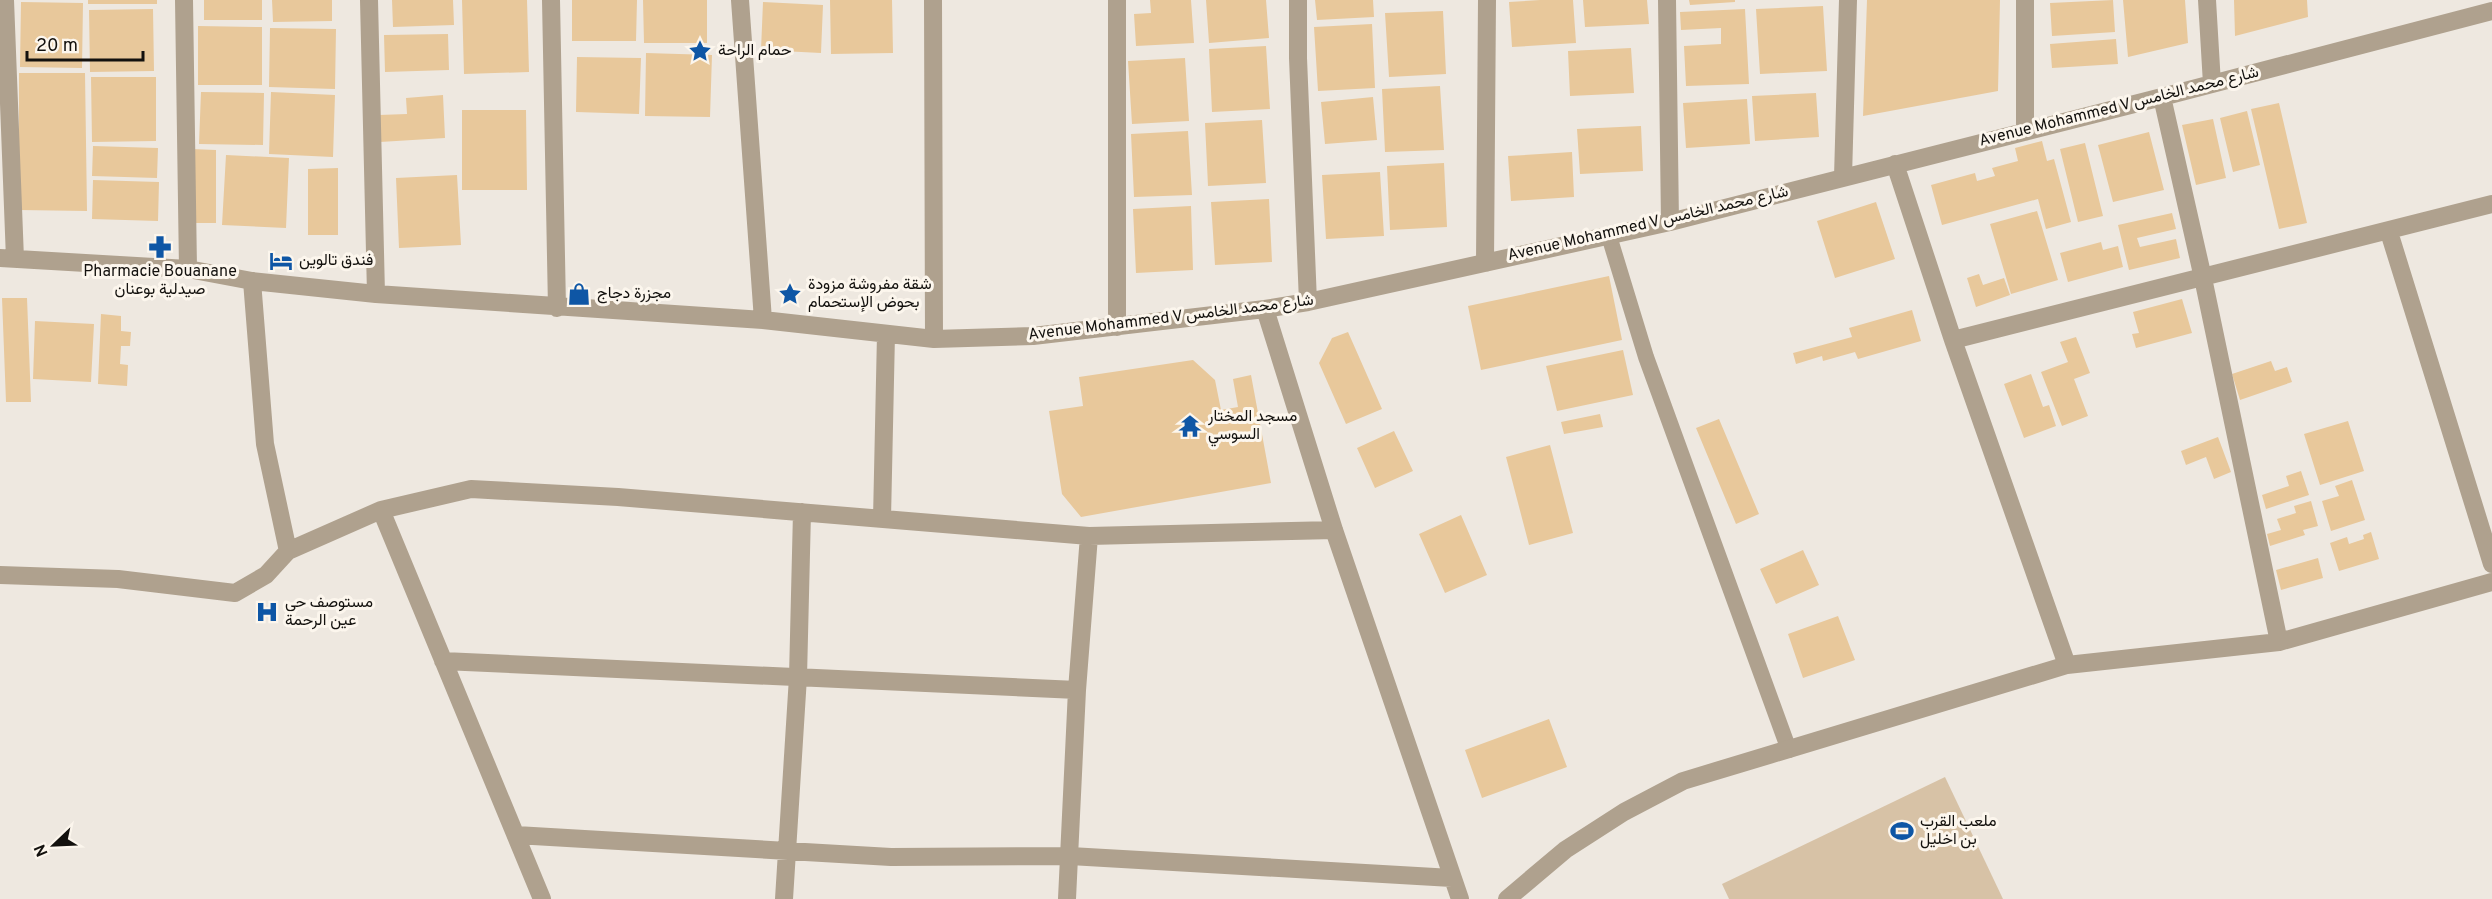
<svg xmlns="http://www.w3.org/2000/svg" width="2492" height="899" viewBox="0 0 2492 899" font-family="Overpass,Vazirmatn,sans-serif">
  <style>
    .green { fill: #d7c2a6 }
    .building { fill: #e8c89b }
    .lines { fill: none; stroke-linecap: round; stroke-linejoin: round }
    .lane { stroke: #afa18e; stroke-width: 16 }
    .street { stroke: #afa18e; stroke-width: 18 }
    .labels { text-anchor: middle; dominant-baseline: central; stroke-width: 6; stroke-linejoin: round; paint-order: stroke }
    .poi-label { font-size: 16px; fill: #13110e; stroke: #fcf6ed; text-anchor: start }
    .street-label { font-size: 16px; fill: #13110e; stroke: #fcf6ed }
  </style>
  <rect width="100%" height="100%" fill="#eee8e0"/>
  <path class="green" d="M 1945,777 L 2003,899 L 1729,899 L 1722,884 Z"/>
  <path class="building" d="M 88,0 L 157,0 L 157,4 L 88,4 Z
    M 204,0 L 262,0 L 262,20 L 204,20 Z
    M 272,0 L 332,0 L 332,21 L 273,22 Z
    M 392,0 L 453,0 L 454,25 L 393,27 Z
    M 462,0 L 527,0 L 529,72 L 464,74 Z
    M 572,0 L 637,0 L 636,41 L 572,41 Z
    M 643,0 L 707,0 L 707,43 L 644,43 Z
    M 830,0 L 892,0 L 893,53 L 831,54 Z
    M 1150,0 L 1191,0 L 1194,43 L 1136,46 L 1134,14 L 1151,13 Z
    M 1206,0 L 1266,0 L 1269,38 L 1209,43 Z
    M 1315,0 L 1373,0 L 1374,17 L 1317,20 Z
    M 1540,0 L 1573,0 L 1576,43 L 1512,47 L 1509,2 Z
    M 1583,0 L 1647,0 L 1649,24 L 1585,27 Z
    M 1689,0 L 1735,0 L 1735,2 L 1690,5 Z
    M 1867,0 L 2000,0 L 1998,91 L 1863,116 Z
    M 2113,0 L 2115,32 L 2052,36 L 2050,3 Z
    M 2123,0 L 2185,0 L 2188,43 L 2128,57 Z
    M 2234,0 L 2307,0 L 2308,17 L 2235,36 Z
    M 21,2 L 83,3 L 82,68 L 20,67 Z
    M 763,2 L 823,5 L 821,53 L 761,50 Z
    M 1823,6 L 1827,71 L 1760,74 L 1756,9 Z
    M 153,9 L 154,71 L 90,72 L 89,10 Z
    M 1745,9 L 1749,84 L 1686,86 L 1684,46 L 1721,44 L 1721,28 L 1681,30 L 1680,12 Z
    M 1443,11 L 1446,74 L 1389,77 L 1385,13 Z
    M 1372,24 L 1375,88 L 1318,91 L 1314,27 Z
    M 198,26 L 262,27 L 262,85 L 198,85 Z
    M 270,28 L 336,29 L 335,89 L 269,87 Z
    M 448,34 L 449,70 L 385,72 L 384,35 Z
    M 2116,39 L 2118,64 L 2052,68 L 2050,44 Z
    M 1266,46 L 1270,109 L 1212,112 L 1209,49 Z
    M 1631,48 L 1634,93 L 1570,96 L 1568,51 Z
    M 646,53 L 712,55 L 710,117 L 645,116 Z
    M 577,57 L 641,58 L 639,114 L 576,112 Z
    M 1185,58 L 1189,121 L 1132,124 L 1128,61 Z
    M 19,73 L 85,73 L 87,211 L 19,210 Z
    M 91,77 L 156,77 L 156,141 L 92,142 Z
    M 1440,86 L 1444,150 L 1385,152 L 1382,89 Z
    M 201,92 L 264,93 L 263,145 L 199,144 Z
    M 271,92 L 335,95 L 333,157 L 269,154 Z
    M 1816,93 L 1819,137 L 1755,141 L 1752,96 Z
    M 443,95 L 445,138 L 380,142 L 379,115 L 407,114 L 406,98 Z
    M 1373,97 L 1377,140 L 1325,144 L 1321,102 Z
    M 1747,99 L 1750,144 L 1686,148 L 1683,103 Z
    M 2279,103 L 2307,223 L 2279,229 L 2251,109 Z
    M 462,110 L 526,110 L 527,190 L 462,190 Z
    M 2247,111 L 2260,165 L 2233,172 L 2220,118 Z
    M 2213,119 L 2226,178 L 2196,185 L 2182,125 Z
    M 1262,120 L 1266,183 L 1208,186 L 1205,123 Z
    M 1641,126 L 1643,171 L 1580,174 L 1577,129 Z
    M 1188,131 L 1192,195 L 1134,197 L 1131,134 Z
    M 2149,132 L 2164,190 L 2113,202 L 2098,145 Z
    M 2042,141 L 2047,161 L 2054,159 L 2071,222 L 2046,229 L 2038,199 L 1942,225 L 1931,185 L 1975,173 L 1977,181 L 1995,176 L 1992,168 L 2018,161 L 2015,148 Z
    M 2085,143 L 2103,216 L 2078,222 L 2060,149 Z
    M 93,146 L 158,148 L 157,178 L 92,176 Z
    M 191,149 L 216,150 L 216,223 L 191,223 Z
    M 1572,152 L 1574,197 L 1511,201 L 1508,156 Z
    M 226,155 L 289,158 L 286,228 L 222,225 Z
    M 1444,163 L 1447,227 L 1390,230 L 1387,166 Z
    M 338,168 L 338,235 L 308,235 L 308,169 Z
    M 1380,172 L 1384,236 L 1326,239 L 1322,175 Z
    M 457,175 L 461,245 L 399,248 L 396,178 Z
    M 93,180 L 159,182 L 158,221 L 92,219 Z
    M 1269,199 L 1272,262 L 1215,265 L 1211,202 Z
    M 1876,202 L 1895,259 L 1835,278 L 1817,221 Z
    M 1191,206 L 1193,270 L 1136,273 L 1133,209 Z
    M 2037,211 L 2058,280 L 2011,294 L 1990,224 Z
    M 2172,213 L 2176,229 L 2137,238 L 2140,247 L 2176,239 L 2180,258 L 2129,270 L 2118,225 Z
    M 2101,242 L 2103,250 L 2118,246 L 2123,267 L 2068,282 L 2060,253 Z
    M 1979,274 L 1983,285 L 2004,278 L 2010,295 L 1976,307 L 1967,278 Z
    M 1609,276 L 1622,340 L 1481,370 L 1468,306 Z
    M 2,298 L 27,298 L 31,402 L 6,402 Z
    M 2182,299 L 2192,333 L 2136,348 L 2132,334 L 2139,333 L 2133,312 Z
    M 1912,310 L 1921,341 L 1858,359 L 1855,352 L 1823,361 L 1822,356 L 1796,364 L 1793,353 L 1852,337 L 1849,328 Z
    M 101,314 L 121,316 L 121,331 L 131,332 L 130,346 L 121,346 L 120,364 L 128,365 L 127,386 L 98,384 Z
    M 35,321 L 94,324 L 91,382 L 33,379 Z
    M 1348,332 L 1382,409 L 1346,424 L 1319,363 L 1332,338 Z
    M 2076,337 L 2090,373 L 2074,379 L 2088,416 L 2062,426 L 2041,372 L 2068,362 L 2060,342 Z
    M 1623,350 L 1633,395 L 1557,411 L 1546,366 Z
    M 1193,360 L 1215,380 L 1221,410 L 1238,407 L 1233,379 L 1251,375 L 1271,483 L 1081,517 L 1062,494 L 1049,411 L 1083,406 L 1079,377 Z
    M 2271,361 L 2275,371 L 2287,367 L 2292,382 L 2240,400 L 2232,374 Z
    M 2031,374 L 2043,407 L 2049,405 L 2056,426 L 2024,438 L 2004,384 Z
    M 1600,414 L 1603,427 L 1564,434 L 1561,422 Z
    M 1719,419 L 1759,514 L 1736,524 L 1696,428 Z
    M 2348,421 L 2364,471 L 2320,485 L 2304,434 Z
    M 1394,431 L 1413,471 L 1375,488 L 1357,448 Z
    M 2218,437 L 2231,472 L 2214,479 L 2206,457 L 2186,465 L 2181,451 Z
    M 1550,445 L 1573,533 L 1529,545 L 1506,457 Z
    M 2301,471 L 2309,495 L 2266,509 L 2262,495 L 2289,486 L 2286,476 Z
    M 2352,480 L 2365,520 L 2331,531 L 2322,501 L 2339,496 L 2335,486 Z
    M 2311,501 L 2318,526 L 2303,530 L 2305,535 L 2270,546 L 2267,534 L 2281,530 L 2277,519 L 2296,513 L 2294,506 Z
    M 1461,515 L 1487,575 L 1445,593 L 1419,534 Z
    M 2371,532 L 2379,559 L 2339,571 L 2330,543 L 2347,537 L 2349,544 L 2364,539 L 2363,535 Z
    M 1803,550 L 1819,585 L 1776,604 L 1760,569 Z
    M 2318,558 L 2323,578 L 2281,590 L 2276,570 Z
    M 1838,616 L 1855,660 L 1803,678 L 1788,634 Z
    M 1549,719 L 1567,767 L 1482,798 L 1465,750 Z"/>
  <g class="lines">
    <path class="lane" d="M 1609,236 L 1646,357 L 1789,750"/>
    <path class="street" d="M 5,0 L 15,259
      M 184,0 L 188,269
      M 369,0 L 376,294
      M 551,0 L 557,308
      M 740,0 L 763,320
      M 933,0 L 934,339
      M 1298,0 L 1298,58 L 1308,302
      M 1667,0 L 1670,222
      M 2025,0 L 2025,132
      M 2207,0 L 2212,84
      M 2162,97 L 2203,278 L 2279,642
      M 1895,164 L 1953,340 L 2067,665
      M 1843,177 L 1848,0
      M 2389,232 L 2492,564
      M 0,258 L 188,269 L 252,281 L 376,294 L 763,320 L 934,339 L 1033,336 L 1265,309 L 1308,302 L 1670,222 L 2162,97 L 2492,11
      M 1485,263 L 1487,0
      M 252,281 L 265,444 L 288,551
      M 1265,309 L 1334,530 L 1460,899
      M 1117,327 L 1117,0
      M 1953,340 L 2492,204
      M 381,510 L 542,899
      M 882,519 L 886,334
      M 0,575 L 118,579 L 235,593 L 266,575 L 288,551 L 381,510 L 471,489 L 618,497 L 1089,536 L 1334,530
      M 443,661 L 1077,690
      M 516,835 L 891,857 L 1070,856 L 1452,878
      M 784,899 L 798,677 L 802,512
      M 1067,899 L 1077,690 L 1089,536
      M 1507,899 L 1565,850 L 1624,812 L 1683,781 L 2067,665 L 2279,642 L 2492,582"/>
  </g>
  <defs>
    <g id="sight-bare" transform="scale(1.8)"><path d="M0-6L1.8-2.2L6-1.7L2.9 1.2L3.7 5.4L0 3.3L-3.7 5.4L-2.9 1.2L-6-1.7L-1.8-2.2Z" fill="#0e56a5" stroke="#fcf6ed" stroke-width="2.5" paint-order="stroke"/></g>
    <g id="pharmacy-bare" transform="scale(1.8)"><path d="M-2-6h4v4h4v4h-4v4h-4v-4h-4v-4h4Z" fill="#0e56a5" stroke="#fcf6ed" stroke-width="2.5" paint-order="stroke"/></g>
    <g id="hotel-bare" transform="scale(1.8)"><path d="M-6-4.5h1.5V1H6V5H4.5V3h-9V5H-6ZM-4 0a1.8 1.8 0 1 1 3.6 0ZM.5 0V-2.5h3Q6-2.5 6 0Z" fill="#0e56a5" stroke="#fcf6ed" stroke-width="2.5" paint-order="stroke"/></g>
    <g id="shop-bare" transform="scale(1.8)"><path d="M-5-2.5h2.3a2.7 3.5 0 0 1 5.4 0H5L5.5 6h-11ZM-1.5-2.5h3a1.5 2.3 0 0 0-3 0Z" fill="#0e56a5" stroke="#fcf6ed" stroke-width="2.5" paint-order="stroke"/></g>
    <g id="temple-bare" transform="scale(1.8)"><path d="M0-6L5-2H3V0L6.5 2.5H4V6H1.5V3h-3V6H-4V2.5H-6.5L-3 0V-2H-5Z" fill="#0e56a5" stroke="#fcf6ed" stroke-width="2.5" paint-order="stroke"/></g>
    <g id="hospital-bare" transform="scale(1.8)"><path d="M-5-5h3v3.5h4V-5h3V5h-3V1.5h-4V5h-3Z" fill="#0e56a5" stroke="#fcf6ed" stroke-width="2.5" paint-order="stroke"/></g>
    <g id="stadium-bare" transform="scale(1.8)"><path d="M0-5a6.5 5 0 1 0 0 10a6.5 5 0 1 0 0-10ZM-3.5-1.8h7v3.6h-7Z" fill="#0e56a5" stroke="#fcf6ed" stroke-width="2.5" paint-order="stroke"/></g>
  </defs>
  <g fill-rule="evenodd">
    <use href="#sight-bare" x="700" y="51"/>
    <use href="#pharmacy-bare" x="160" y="247"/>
    <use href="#hotel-bare" x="281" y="261"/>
    <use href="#shop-bare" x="579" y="294"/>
    <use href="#sight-bare" x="790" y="294"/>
    <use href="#temple-bare" x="1190" y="426"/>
    <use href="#hospital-bare" x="267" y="612"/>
    <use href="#stadium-bare" x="1902" y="831"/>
  </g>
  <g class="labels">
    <g class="poi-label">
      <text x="718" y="51">حمام الراحة</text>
      <text x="299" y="261">فندق تالوين</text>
      <text x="160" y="272" text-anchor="middle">Pharmacie Bouanane<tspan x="160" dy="18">صيدلية بوعنان</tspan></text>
      <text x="808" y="285">شقة مفروشة مزودة<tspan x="808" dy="18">بحوض الإستحمام</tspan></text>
      <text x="597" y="294">مجزرة دجاج</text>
      <text x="1208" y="417">مسجد المختار<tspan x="1208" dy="18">السوسي</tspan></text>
      <text x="285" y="603">مستوصف حي<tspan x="285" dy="18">عين الرحمة</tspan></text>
      <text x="1920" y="822">ملعب القرب<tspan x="1920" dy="18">بن اخليل</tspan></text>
    </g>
    <g class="street-label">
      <text transform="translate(2119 107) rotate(-14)">Avenue Mohammed V شارع محمد الخامس</text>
      <text transform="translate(1648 224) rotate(-13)">Avenue Mohammed V شارع محمد الخامس</text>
      <text transform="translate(1171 318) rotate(-7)">Avenue Mohammed V شارع محمد الخامس</text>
    </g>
  </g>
  <g transform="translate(54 845) rotate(247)" stroke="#fcf6ed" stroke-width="4.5" paint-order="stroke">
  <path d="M0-4.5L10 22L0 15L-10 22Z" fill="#13110e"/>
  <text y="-9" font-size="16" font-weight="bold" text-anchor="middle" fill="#13110e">N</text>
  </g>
  <path d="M27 51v9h116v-9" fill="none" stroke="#13110e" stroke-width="3"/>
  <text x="36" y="51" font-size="18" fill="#13110e" stroke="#fcf6ed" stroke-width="4.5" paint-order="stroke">20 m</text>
</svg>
